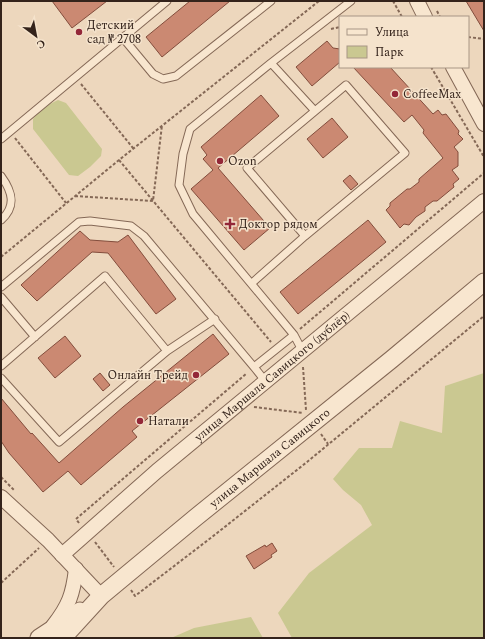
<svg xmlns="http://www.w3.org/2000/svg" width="485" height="639" viewBox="0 0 485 639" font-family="Spectral,serif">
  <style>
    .green { fill: #cac891 }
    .building { fill: #cb8972; stroke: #834d3c }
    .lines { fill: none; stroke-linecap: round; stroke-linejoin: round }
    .service-casing { stroke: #846856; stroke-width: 9 }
    .minor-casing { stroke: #846856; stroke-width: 16 }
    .tertiary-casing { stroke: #846856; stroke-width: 19 }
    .path { stroke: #846856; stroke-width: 2; stroke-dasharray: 3 2; stroke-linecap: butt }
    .service { stroke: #f8e6cf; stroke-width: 7 }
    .minor { stroke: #f8e6cf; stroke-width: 14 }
    .tertiary { stroke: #f8e6cf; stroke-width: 17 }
    .poi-dot { fill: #932738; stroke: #f5e3cc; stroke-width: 1.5 }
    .labels { text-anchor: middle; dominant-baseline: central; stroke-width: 3; stroke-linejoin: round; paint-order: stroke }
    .poi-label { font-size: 12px; fill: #34231b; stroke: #f5e3cc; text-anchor: start }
    .street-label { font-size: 12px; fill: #34231b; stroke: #f5e3cc }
  </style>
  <rect width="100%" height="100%" fill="#edd7bd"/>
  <path class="green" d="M 58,100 L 66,103 L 102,149 L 101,156 L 90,167 L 78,176 L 69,175 L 33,129 L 33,119 L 42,108 Z
    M 484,373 L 484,638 L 292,638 L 278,613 L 309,573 L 372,525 L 361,505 L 343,490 L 333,479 L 359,448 L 392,448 L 400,421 L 442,433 L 445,386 Z
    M 251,617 L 263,638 L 171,638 L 194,628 Z"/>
  <path class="building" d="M 52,1 L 107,1 L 72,28 Z
    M 190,1 L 230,1 L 162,57 L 146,37 Z
    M 466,1 L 484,1 L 484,31 Z
    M 327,41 L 333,48 L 340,49 L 340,62 L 312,86 L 296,67 Z
    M 353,67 L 390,67 L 433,114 L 438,110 L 442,115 L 446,114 L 459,131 L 458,134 L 463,139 L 454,147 L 458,152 L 458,166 L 452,170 L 459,179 L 453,184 L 454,187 L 437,201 L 433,201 L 425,207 L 425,211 L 416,217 L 409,225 L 404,224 L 400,228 L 386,210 L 390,206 L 390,203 L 407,189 L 410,189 L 419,182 L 419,179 L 443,158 L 423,133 L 424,130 L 412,115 L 404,122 Z
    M 261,95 L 279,116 L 218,168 L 270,228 L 244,250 L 191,189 L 213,170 L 203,159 L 207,155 L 201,147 Z
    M 332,118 L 348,137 L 323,158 L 307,139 Z
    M 350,175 L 358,184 L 351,190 L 343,181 Z
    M 368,220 L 386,242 L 298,314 L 280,292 Z
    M 80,231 L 90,240 L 118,242 L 128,235 L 176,299 L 156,314 L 108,253 L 92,252 L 37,301 L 21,285 Z
    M 213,334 L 229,354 L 132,431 L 137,437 L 81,485 L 68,471 L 43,492 L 9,453 L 1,441 L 1,398 L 31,434 L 32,433 L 59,463 L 123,407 Z
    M 65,336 L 81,356 L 55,378 L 38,358 Z
    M 100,373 L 110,385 L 103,391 L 93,379 Z
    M 272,543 L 277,551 L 271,555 L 272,557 L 254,569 L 246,556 L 265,545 L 266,547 Z"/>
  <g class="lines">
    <g class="service-casing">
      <path id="service" d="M 123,38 L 153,74 L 163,79 L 176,76 L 271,1
        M 271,63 L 315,111 L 346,85 L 405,153 L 305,236 L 247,168 L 315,111
        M 1,139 L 167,1
        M 1,176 C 12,191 17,206 1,220
        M 252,283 L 305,236
        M 1,287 L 79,222 L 90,221 L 131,226 L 144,236 L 254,367
        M 1,297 L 35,337
        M 294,335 L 193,214 L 179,185 L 183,154 L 190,129 L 271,63 L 351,1
        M 1,366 L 105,276 L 167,351
        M 1,378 L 59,442 L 167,351 L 215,319
        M 266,382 L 254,367 L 294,335 L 303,352"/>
    </g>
    <g class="minor-casing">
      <g id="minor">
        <path d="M 417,1 L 425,17"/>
        <path d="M 453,67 L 484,124"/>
        <path d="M 1,497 L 48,540 L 101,596"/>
        <path id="s1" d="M 62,555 L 157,471 L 484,201"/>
        <path d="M 53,626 C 69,606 73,594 76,569"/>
      </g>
    </g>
    <g class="tertiary-casing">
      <g id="tertiary">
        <path d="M 39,638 L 80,611"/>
        <path id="s2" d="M 60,638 L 69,631 L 101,596 L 195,518 L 392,359 L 484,282"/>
      </g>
    </g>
    <path class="path" d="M 393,1 L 402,17
      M 437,11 L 440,17
      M 331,29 L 340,27
      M 468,37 L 484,39
      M 431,67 L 484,157
      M 81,84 L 133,148
      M 15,138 L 66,203
      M 119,160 L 271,342
      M 75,196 L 153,201 L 162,125
      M 1,257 L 119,160 L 319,1
      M 300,329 L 484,173
      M 303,367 L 306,410
      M 254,407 L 303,413
      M 321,434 L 328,444
      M 1,477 L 15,491
      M 79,523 L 76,519 L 247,373
      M 95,542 L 114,567
      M 1,583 L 39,548
      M 131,590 L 135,596 L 212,537 L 307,462 L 484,316"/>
    <use href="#service" class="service"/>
    <use href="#minor" class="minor"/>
    <use href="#tertiary" class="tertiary"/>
  </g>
  <g class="poi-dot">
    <circle cx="79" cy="32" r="4"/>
    <circle cx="395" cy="94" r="4"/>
    <circle cx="220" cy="161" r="4"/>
    <path d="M228 218h4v4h4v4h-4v4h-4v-4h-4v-4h4z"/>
    <circle cx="196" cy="375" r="4"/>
    <circle cx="140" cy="421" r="4"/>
  </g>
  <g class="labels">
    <g class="poi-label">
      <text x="87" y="25">Детский<tspan x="87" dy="14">сад № 2708</tspan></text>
      <text x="403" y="94">CoffeeMax</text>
      <text x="228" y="161">Ozon</text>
      <text x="239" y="224">Доктор рядом</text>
      <text x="188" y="375" text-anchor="end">Онлайн Трейд</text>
      <text x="148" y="421">Натали</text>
    </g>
    <g class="street-label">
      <text stroke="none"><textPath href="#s1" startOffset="276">улица Маршала Савицкого (дублёр)</textPath></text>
      <text stroke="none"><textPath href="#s2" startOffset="277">улица Маршала Савицкого</textPath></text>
    </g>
  </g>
  <rect width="485" height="639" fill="none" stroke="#34231b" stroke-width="4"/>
  <rect x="339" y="16" width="130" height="52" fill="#f5e3cc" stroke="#a89685"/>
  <rect x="347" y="29" width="20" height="6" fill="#f8e6cf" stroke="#a89685"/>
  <text x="375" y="36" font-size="12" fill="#34231b">Улица</text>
  <rect x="347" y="46" width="20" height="12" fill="#cac891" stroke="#a89685"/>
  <text x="375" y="56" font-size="12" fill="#34231b">Парк</text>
  <g transform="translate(36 36) rotate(148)" stroke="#f5e3cc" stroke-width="3" paint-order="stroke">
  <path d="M0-3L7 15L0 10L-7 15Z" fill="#34231b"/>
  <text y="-6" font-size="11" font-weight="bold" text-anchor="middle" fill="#34231b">С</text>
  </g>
</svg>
